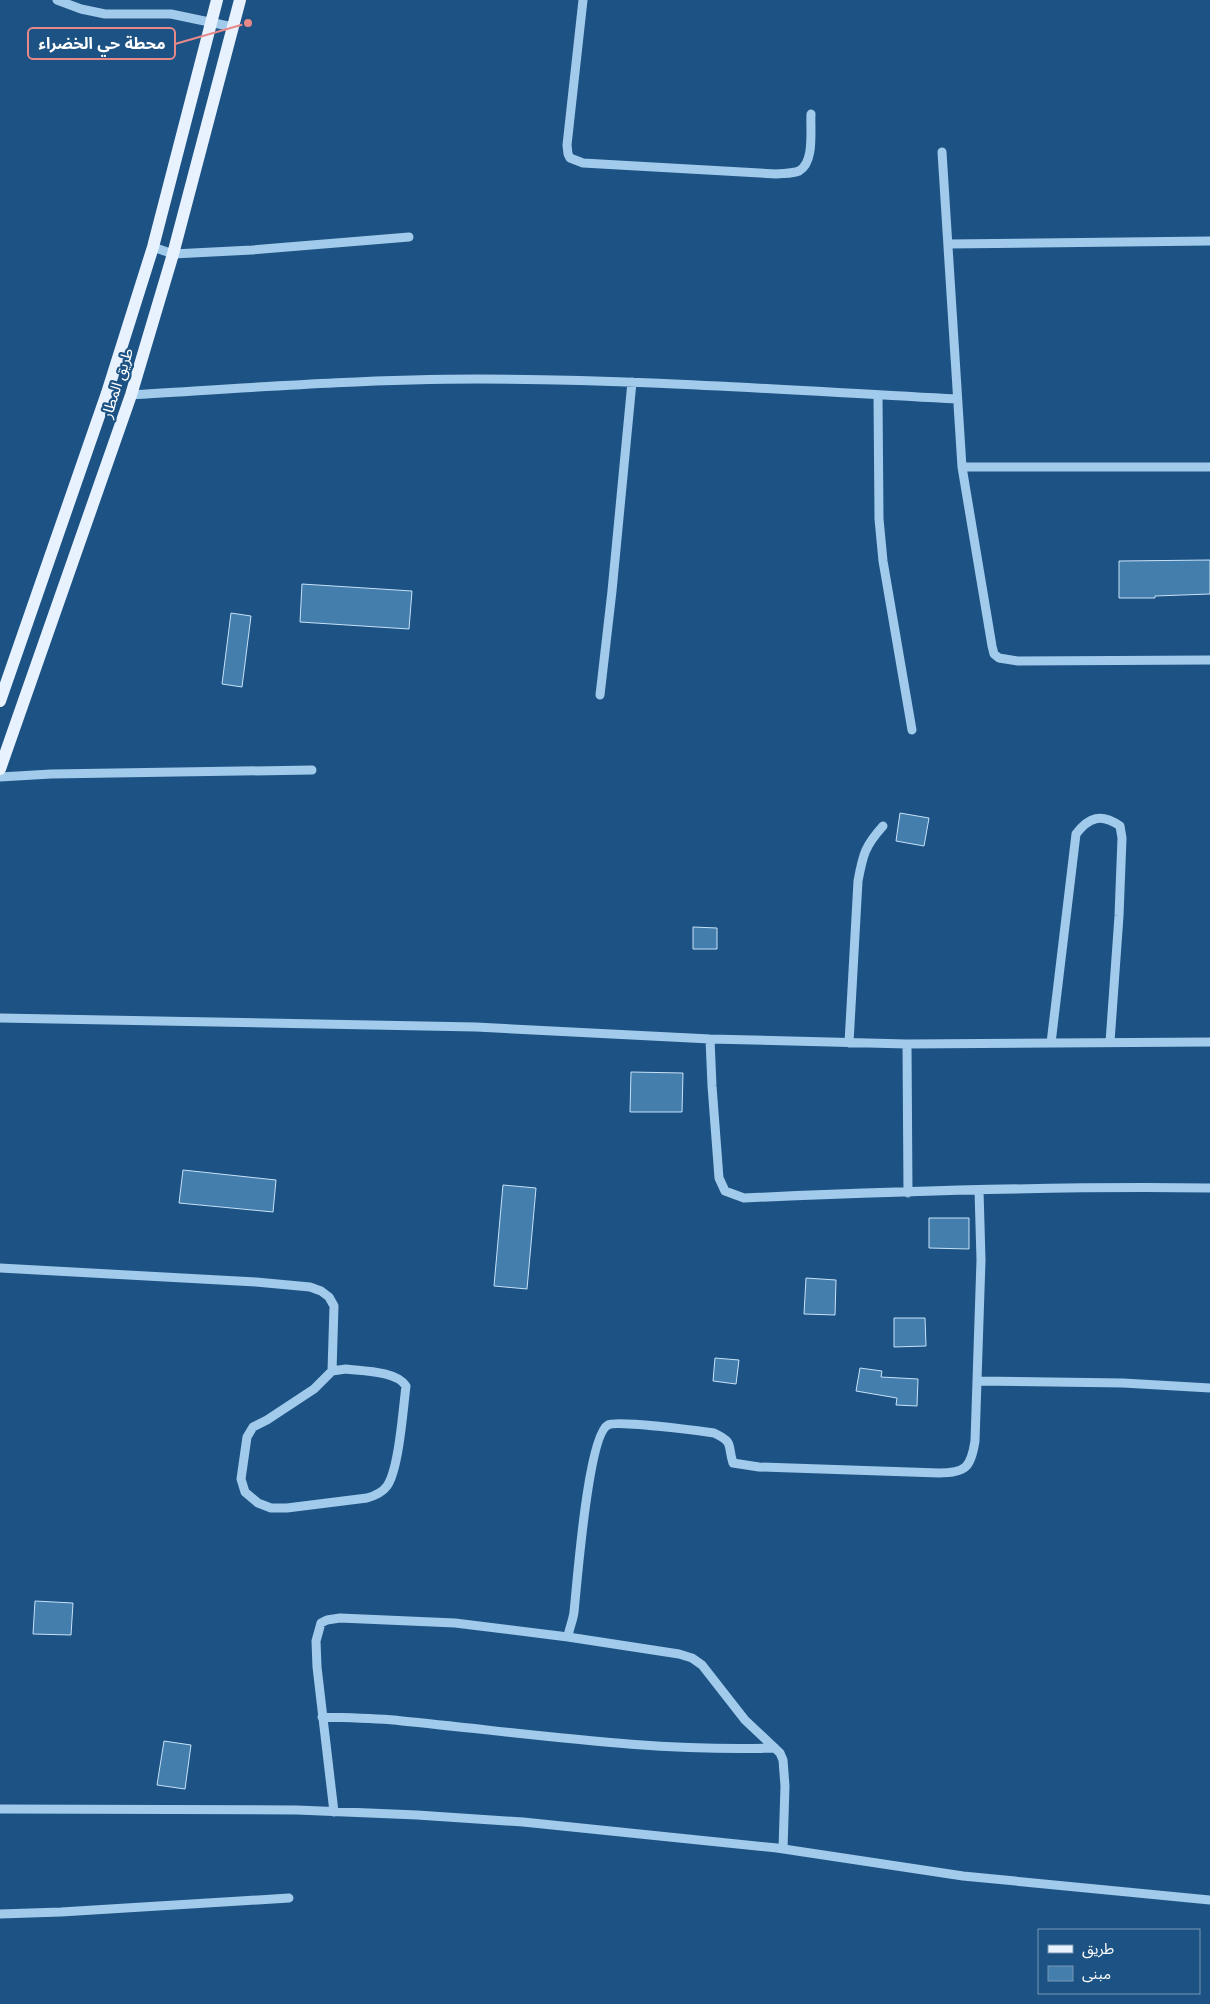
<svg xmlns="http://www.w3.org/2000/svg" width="1210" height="2004" viewBox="0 0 1210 2004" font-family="Montserrat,'Noto Sans Arabic',sans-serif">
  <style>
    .building { fill: #447ead; stroke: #c7e2f8 }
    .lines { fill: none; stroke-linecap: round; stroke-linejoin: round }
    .minor { stroke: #a2caeb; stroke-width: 9 }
    .major { stroke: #e7f2fe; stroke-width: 12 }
    .labels { text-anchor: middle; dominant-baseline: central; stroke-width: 4.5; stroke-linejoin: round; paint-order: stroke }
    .street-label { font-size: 15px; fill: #fff; stroke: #1c5384 }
    .leader { fill: none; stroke: #e88989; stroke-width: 2 }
    .callout-dot { fill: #e88989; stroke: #1c5384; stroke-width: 2 }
    .callout { fill: #1c5384; stroke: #e88989; stroke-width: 2 }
    .callout-label { font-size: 16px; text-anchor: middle; font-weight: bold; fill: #fff }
  </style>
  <rect width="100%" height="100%" fill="#1c5384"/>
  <path class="building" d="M 1210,560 L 1210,594 L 1155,596 L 1155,598 L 1119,598 L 1119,561 Z
    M 302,584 L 412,591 L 409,629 L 300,622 Z
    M 231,613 L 251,616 L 242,687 L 222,684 Z
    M 900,813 L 929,818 L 924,846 L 896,841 Z
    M 693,927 L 717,928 L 717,949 L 693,949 Z
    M 631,1072 L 683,1073 L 682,1112 L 630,1112 Z
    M 183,1170 L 276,1180 L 273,1212 L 179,1203 Z
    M 503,1185 L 536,1188 L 527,1289 L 494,1286 Z
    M 929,1218 L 969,1218 L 969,1249 L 929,1248 Z
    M 806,1278 L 836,1280 L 835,1315 L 804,1314 Z
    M 894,1318 L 925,1318 L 926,1346 L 894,1347 Z
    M 715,1358 L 739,1360 L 736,1384 L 713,1381 Z
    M 860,1368 L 882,1371 L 881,1377 L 918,1379 L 917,1406 L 896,1405 L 897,1398 L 856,1391 Z
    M 35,1601 L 73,1603 L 71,1635 L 33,1634 Z
    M 164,1741 L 191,1745 L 185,1789 L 157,1785 Z"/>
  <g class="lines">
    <path class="minor" d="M 57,0 L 81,9 L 105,14 L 171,14 L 233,27
      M 583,0 L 567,145 L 568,154 L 570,158 L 583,163 L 776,174 C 783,173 792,174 799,171 C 815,162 810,130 811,114
      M 942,152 L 962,467 L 992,646 L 994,654 L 999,658 L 1018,661 L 1210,660
      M 948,244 L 1210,241
      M 153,247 L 173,254 L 252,250 L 409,237
      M 131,395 C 247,388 363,379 479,379 C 639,379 798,391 957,399
      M 878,395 L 879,519 L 883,561 L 912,730
      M 962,467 L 1210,467
      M 600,695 L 612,591 L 632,382
      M 0,777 L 51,774 L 312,770
      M 0,1018 L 476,1027 L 710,1039 L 907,1044 L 1210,1042
      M 710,1039 L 712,1086 L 719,1178 L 725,1191 L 744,1198 C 899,1191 1055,1186 1210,1188
      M 849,1043 L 858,881 C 863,854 865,846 883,826
      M 1051,1043 L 1076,834 C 1089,817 1101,813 1120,826 L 1122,838 L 1119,916 L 1110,1042
      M 907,1044 L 908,1193
      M 0,1268 L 256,1282 L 310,1287 L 321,1291 L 329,1297 L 334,1306 L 332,1371
      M 346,1369 C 363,1371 397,1371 406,1386 C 403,1409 399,1469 387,1486 C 382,1493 374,1496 367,1498 L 287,1508 L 271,1508 L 258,1503 L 245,1492 L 241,1479 L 247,1437 L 253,1427 L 267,1420 L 314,1389 L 332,1371 Z
      M 977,1381 L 1123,1383 L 1210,1388
      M 568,1637 L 679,1654 L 692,1658 L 702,1665 L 745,1720 L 780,1753 L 783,1760 L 785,1786 L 783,1849
      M 322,1717 C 349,1718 375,1718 402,1721 C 526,1733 650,1752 775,1748
      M 0,1809 L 297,1810 L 417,1815 L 523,1822 L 777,1848 L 963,1876 L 1210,1900
      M 334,1812 L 317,1667 L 316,1641 L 321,1623 L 327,1620 L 340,1618 L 455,1623 L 568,1637 C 569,1628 573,1621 574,1612 C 577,1584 588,1435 608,1425 C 616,1420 699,1431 714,1433 C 735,1443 727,1445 733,1463 L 759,1467 L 939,1473 C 966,1473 971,1467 975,1441 L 981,1260 L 979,1190
      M 0,1914 L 61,1912 L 289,1898"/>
    <path class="major" d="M 0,701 L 107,393 L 153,247 L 217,0
      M 0,769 L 131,395 L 173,254 L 240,0"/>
  </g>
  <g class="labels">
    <g class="street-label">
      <text transform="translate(117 383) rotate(-72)">طريق المطار</text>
    </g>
  </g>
  <path class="leader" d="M248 23L175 44"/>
  <circle class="callout-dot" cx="248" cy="23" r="5"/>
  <rect class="callout" x="28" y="28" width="147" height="31" rx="5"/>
  <g class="callout-label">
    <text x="102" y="49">محطة حي الخضراء</text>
  </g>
  <rect x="1038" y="1929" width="162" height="65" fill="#1c5384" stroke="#7798b5"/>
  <rect x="1048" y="1945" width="25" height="8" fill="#e7f2fe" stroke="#7798b5"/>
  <text x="1082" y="1954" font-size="15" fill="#ffffff">طريق</text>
  <rect x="1048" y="1966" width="25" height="15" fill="#447ead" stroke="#7798b5"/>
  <text x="1082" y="1979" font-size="15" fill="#ffffff">مبنى</text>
</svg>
